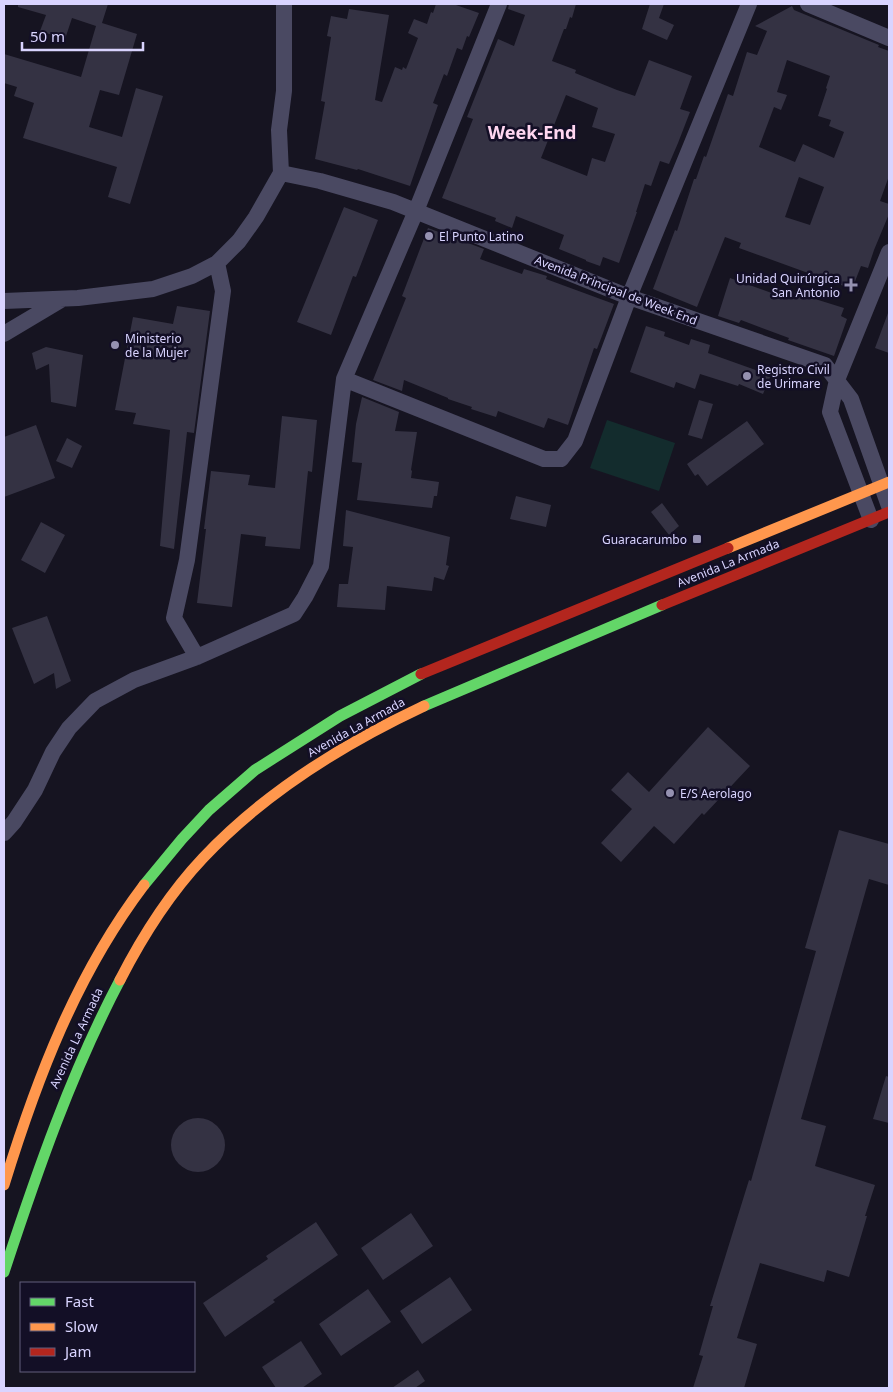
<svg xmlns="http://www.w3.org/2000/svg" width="893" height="1392" viewBox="0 0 893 1392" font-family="'Noto Sans',sans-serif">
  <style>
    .green { fill: #132c2d }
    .building { fill: #343243; fill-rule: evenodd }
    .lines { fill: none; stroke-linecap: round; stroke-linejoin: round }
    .street { stroke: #4a4962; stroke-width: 16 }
    .fast { stroke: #63d668; stroke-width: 11 }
    .slow { stroke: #ff974d; stroke-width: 11 }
    .jam { stroke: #b3261e; stroke-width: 11 }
    .poi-dot { fill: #9591b1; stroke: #130f26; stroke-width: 2 }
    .labels { text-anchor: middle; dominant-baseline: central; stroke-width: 5; stroke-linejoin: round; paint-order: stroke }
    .poi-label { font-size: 12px; fill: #d9d4ff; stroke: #130f26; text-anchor: start }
    .street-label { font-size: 12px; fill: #d9d4ff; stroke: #130f26 }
    .district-label { font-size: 18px; font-weight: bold; fill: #ffd6f0; stroke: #130f26 }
  </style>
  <rect width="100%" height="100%" fill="#161421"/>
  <path class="green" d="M 607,420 L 675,443 L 659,491 L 590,468 Z"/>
  <path class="building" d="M 18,4 L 108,4 L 102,23 L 137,34 L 119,95 L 100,90 L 89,127 L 122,137 L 136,88 L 163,96 L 130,204 L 108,197 L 117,167 L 23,138 L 34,103 L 14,96 L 17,87 L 4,83 L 4,54 L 81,77 L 96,26 L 72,18 L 65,39 L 40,31 L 46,15 L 18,7 Z
    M 436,4 L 453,4 L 479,13 L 469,37 L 467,36 L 462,50 L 457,48 L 447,76 L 444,74 L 433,103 L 438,105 L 410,186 L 358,169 L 357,170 L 315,159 L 325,102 L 321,101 L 331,37 L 327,36 L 331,16 L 347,19 L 349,9 L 389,15 L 375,100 L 382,102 L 395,67 L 402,70 L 403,67 L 406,69 L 418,38 L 408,33 L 414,19 L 427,24 L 431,12 L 433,13 Z
    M 509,4 L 576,4 L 572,18 L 570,17 L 566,29 L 564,29 L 552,61 L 576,70 L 575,73 L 617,90 L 635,96 L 649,60 L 692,76 L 680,109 L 690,112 L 678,143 L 669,164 L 660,161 L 651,186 L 645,184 L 636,212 L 637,212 L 619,263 L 603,257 L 600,266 L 586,261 L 586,260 L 559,249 L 564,235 L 516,216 L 512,228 L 495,221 L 496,218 L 442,198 L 473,119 L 467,117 L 498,39 L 514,46 L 525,15 L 508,9 ZM 566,95 L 598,108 L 592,127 L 615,134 L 605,162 L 592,158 L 587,176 L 541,158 Z
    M 650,4 L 664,4 L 659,18 L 674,25 L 667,40 L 642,29 Z
    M 792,6 L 794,10 L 879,45 L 878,47 L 889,51 L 889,176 L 880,201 L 889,204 L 889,214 L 874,250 L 868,268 L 861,266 L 852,289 L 739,248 L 741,243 L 725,237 L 697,307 L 653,289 L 675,230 L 677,231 L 694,179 L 696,179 L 704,156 L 706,157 L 728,94 L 733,96 L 747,52 L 757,55 L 767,31 L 755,26 ZM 787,60 L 830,76 L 826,88 L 827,89 L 818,116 L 831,120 L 829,126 L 844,132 L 834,158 L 803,144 L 795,162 L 759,147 L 774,107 L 781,110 L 787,95 L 777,92 ZM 799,177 L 824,187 L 810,225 L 785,217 Z
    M 344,207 L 378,220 L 356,277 L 353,276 L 331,335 L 297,322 Z
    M 428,228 L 484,249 L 480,259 L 522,274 L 524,269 L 547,276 L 546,279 L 614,304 L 597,349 L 594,348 L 568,425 L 548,418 L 544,428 L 498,411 L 496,417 L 471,409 L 472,407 L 448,399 L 448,398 L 404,380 L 402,391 L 373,380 L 406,298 L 402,296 Z
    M 730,278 L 780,296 L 783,289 L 844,308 L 841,316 L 847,319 L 834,356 L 788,340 L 789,338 L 741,320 L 739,323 L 718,316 Z
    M 177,306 L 210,311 L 194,433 L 187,432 L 174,549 L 160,546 L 170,430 L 133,424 L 136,413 L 115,410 L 133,317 L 173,324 Z
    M 888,313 L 889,313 L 889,353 L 875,348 Z
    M 646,326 L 665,332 L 664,336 L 689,345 L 691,339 L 710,345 L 708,353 L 767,374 L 766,376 L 770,377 L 763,394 L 739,384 L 738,386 L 700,374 L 695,389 L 676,382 L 674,388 L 630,372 Z
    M 46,347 L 83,355 L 76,407 L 51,402 L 49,364 L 36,370 L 32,353 Z
    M 362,397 L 399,412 L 395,431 L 417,432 L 411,470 L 412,471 L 411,478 L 439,482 L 437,496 L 434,496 L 432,508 L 357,500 L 362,463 L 352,462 L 356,424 Z
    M 699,400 L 713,404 L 702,439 L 688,435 Z
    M 282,416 L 317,420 L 312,472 L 308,471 L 300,549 L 265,546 L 266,537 L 241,534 L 232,607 L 197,603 L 206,529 L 204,529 L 211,471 L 250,475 L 248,485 L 275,488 Z
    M 747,421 L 764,444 L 707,486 L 698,474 L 695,476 L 687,464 Z
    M 36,425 L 55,478 L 4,497 L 4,437 Z
    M 67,438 L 82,446 L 72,468 L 56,461 Z
    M 516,496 L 551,505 L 546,527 L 510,519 Z
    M 662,503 L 679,526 L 669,535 L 651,512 Z
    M 346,510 L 450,537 L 446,565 L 449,566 L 444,580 L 434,577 L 432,591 L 387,586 L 385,610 L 337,607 L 339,584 L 348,584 L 353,547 L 343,546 Z
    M 41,522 L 65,535 L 45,573 L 21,560 Z
    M 47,616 L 71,681 L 56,689 L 54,673 L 34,684 L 12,628 Z
    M 708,727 L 750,766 L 704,815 L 702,813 L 674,844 L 654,826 L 621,862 L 601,843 L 632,809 L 611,790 L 628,772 L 649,792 Z
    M 839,830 L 889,844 L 889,885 L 869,879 L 801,1119 L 826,1126 L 815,1166 L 875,1185 L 865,1216 L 867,1216 L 849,1277 L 827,1270 L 824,1282 L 760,1263 L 737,1338 L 757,1344 L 744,1388 L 693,1388 L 703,1356 L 699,1355 L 713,1306 L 710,1306 L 749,1180 L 751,1181 L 816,951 L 805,948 Z
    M 886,1076 L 889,1077 L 889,1123 L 873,1119 Z
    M171 1145a27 27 0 1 1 54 0a27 27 0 1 1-54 0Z
    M 411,1213 L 433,1246 L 383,1280 L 361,1248 Z
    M 316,1222 L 338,1255 L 273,1300 L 275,1302 L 225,1337 L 203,1303 L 268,1259 L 266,1256 Z
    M 450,1277 L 472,1310 L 422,1344 L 400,1311 Z
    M 368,1289 L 391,1322 L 341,1356 L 319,1324 Z
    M 301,1341 L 322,1374 L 302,1388 L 276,1388 L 262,1367 Z
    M 418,1370 L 425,1381 L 415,1388 L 392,1388 Z"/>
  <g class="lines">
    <path class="street" d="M 808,4 L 889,38
      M 281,173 L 320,181 L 393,202 L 629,297 L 825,365 L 851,399 L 889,506
      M 4,301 L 78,298 L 153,289 L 192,276 L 217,263 L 239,241 L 256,217 L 281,173 L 279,130 L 284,91 L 284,4
      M 4,334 L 61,300
      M 344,379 L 416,211 L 499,4
      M 871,520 L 830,412 L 837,380 L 889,252
      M 197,657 L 174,618 L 187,560 L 223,291 L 217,263
      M 4,833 L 14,822 L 35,790 L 53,752 L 69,728 L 95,701 L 134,680 L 197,657 L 294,614 L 305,597 L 321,566 L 344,379 L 544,459 L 561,459 L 575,441 L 629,297 L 749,4"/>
    <path class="fast" d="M 424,706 L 662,605
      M 144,885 L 182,839 L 209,810 L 255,770 L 340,716 L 421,674
      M 4,1272 C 37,1172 71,1073 120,980"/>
    <path class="slow" d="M 728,548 L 889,482
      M 120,980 C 142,937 170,893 203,858 C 265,792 343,744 424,706
      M 4,1185 C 37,1078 76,975 144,885"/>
    <path class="jam" d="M 662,605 L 889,512
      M 421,674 L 728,548"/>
  </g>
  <g class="poi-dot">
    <circle cx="429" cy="236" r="5"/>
    <path d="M848.5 277.5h5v5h5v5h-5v5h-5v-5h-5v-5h5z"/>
    <circle cx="115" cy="345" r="5"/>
    <circle cx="747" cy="376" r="5"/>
    <rect x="692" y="534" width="10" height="10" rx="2.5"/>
    <circle cx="670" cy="793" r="5"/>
  </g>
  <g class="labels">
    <g class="poi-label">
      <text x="439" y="236">El Punto Latino</text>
      <text x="840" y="278" text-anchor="end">Unidad Quirúrgica<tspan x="840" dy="14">San Antonio</tspan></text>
      <text x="125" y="338">Ministerio<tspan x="125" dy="14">de la Mujer</tspan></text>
      <text x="757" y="369">Registro Civil<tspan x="757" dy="14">de Urimare</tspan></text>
      <text x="687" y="539" text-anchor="end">Guaracarumbo</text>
      <text x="680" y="793">E/S Aerolago</text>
    </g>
    <g class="street-label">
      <text transform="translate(616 290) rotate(21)">Avenida Principal de Week End</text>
      <text transform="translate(728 563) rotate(-22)">Avenida La Armada</text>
      <text transform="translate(356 727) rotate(-29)">Avenida La Armada</text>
      <text transform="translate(76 1038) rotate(-65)">Avenida La Armada</text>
    </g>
    <g class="district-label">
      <text x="532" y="132">Week-End</text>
    </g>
  </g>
  <rect width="893" height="1392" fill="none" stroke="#d9d4ff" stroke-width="10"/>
  <rect x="20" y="1282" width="175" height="90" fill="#130f26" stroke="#625e7d"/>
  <rect x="30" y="1298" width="25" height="8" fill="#63d668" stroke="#625e7d"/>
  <text x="65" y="1307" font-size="15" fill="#d9d4ff">Fast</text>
  <rect x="30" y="1323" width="25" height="8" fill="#ff974d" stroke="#625e7d"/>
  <text x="65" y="1332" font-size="15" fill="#d9d4ff">Slow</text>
  <rect x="30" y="1348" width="25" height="8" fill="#b3261e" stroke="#625e7d"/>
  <text x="65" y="1357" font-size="15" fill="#d9d4ff">Jam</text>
  <path d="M22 42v8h121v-8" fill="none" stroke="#d9d4ff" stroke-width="2.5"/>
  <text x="30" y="42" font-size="15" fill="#d9d4ff" stroke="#130f26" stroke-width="4" paint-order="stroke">50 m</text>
</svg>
